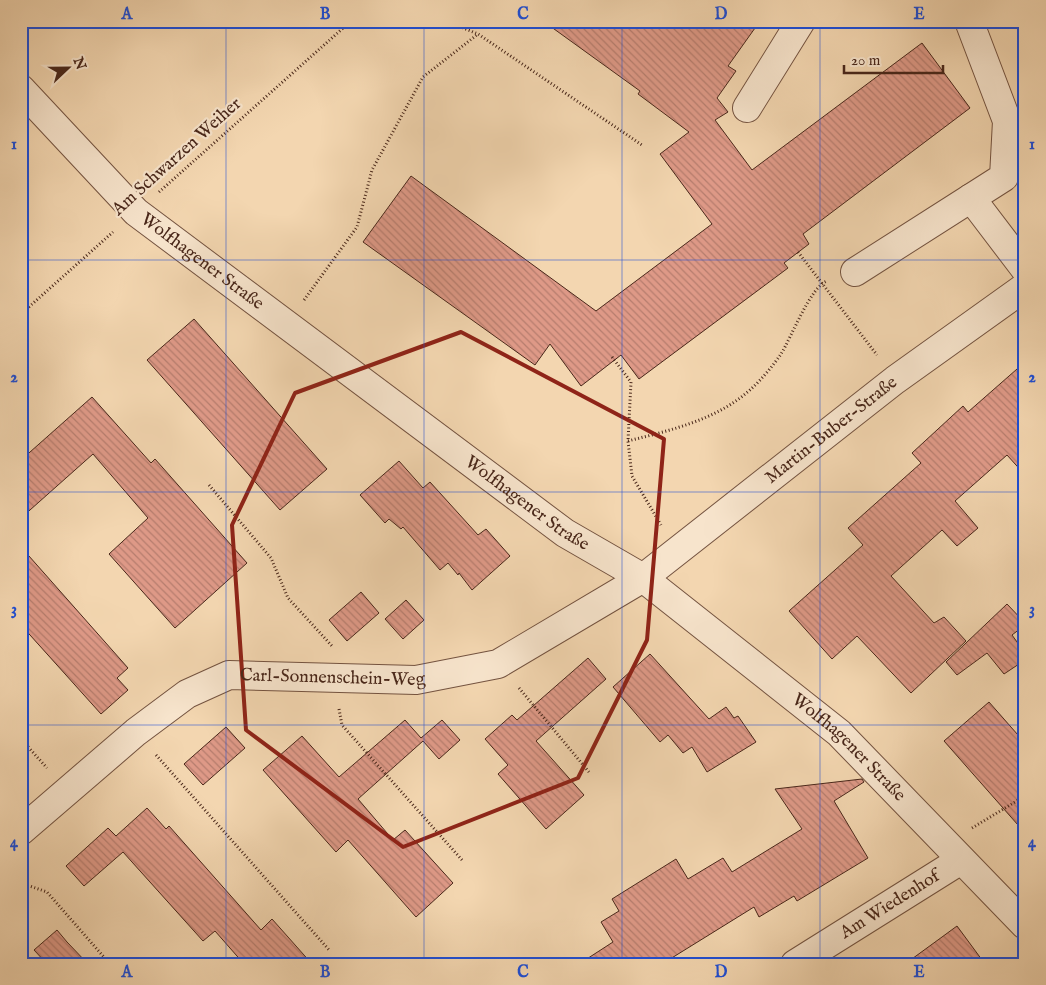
<svg xmlns="http://www.w3.org/2000/svg" width="1046" height="985" viewBox="0 0 1046 985" font-family="'IM FELL English',serif">
  <style>
    .building { fill: url(#building-back-hatch); stroke: #49271a }
    .lines { fill: none; stroke-linecap: round; stroke-linejoin: round }
    .minor-casing { stroke: #745340; stroke-width: 30 }
    .path { stroke: #49271a; stroke-width: 3; stroke-dasharray: 1 2.5; stroke-linecap: butt }
    .minor { stroke: #f7e4cc; stroke-width: 28 }
    .marked { fill: none; stroke: #8f2418; stroke-width: 4; stroke-linejoin: round }
    .grid { fill: none; stroke: #1d4ed8; stroke-width: 1; stroke-opacity: 0.55 }
    .labels { text-anchor: middle; dominant-baseline: central; stroke-width: 4.5; stroke-linejoin: round; paint-order: stroke }
    .street-label { font-size: 18px; fill: #49271a; stroke: #f7e4cc }
    .neatline { fill: none; stroke: #1d4ed8; stroke-width: 2 }
    .grid-label { font-size: 16px; text-anchor: middle; font-weight: bold; fill: #1d4ed8 }
  </style>
  <defs>
    <pattern id="building-back-hatch" width="6" height="6" patternUnits="userSpaceOnUse" patternTransform="scale(1.25)"><rect width="6" height="6" fill="#de9987"/><path d="M-1 5l2 2M0 0l6 6M5-1l2 2" fill="none" stroke="#b67d6e"/></pattern>
  </defs>
  <rect width="100%" height="100%" fill="#f3d6b0"/>
  <filter id="stains"><feTurbulence type="fractalNoise" baseFrequency=".004" numOctaves="4"/><feColorMatrix values="0 0 0 0 .2 0 0 0 0 .09 0 0 0 0 .02 0 0 0 .5 -.17"/></filter>
  <radialGradient id="worn" r=".72"><stop offset=".6" stop-color="#630" stop-opacity="0"/><stop offset="1" stop-color="#630" stop-opacity=".3"/></radialGradient>
  <path class="building" d="M 543,21 L 760,21 L 728,66 L 736,71 L 717,98 L 728,112 L 715,120 L 752,170 L 922,43 L 970,108 L 803,234 L 809,244 L 784,263 L 788,268 L 639,379 L 621,355 L 581,386 L 550,344 L 535,365 L 363,242 L 411,176 L 596,311 L 712,224 L 660,154 L 689,132 L 638,94 L 640,91 Z
    M 194,319 L 327,469 L 280,510 L 147,360 Z
    M 1025,362 L 1025,475 L 1007,455 L 955,501 L 978,528 L 957,546 L 942,530 L 891,576 L 934,623 L 944,617 L 966,641 L 911,693 L 857,636 L 832,659 L 789,611 L 863,545 L 848,528 L 921,463 L 912,453 L 963,406 L 968,412 Z
    M 92,397 L 151,463 L 155,459 L 247,563 L 175,628 L 109,554 L 148,518 L 93,454 L 21,518 L 21,460 Z
    M 399,461 L 423,488 L 430,482 L 478,535 L 486,529 L 510,556 L 472,590 L 459,573 L 458,575 L 448,563 L 440,570 L 403,527 L 401,529 L 389,519 L 385,523 L 360,495 Z
    M 21,547 L 128,668 L 117,678 L 128,690 L 101,714 L 21,625 Z
    M 361,592 L 379,613 L 347,641 L 329,620 Z
    M 406,600 L 424,620 L 403,639 L 385,619 Z
    M 1007,604 L 1025,623 L 1025,625 L 1012,635 L 1025,653 L 1025,660 L 1004,674 L 987,653 L 957,675 L 946,662 Z
    M 650,654 L 709,719 L 726,707 L 734,718 L 738,716 L 756,742 L 707,772 L 692,747 L 683,753 L 668,735 L 660,742 L 613,687 Z
    M 588,658 L 606,679 L 536,741 L 584,795 L 546,829 L 498,774 L 508,765 L 485,739 L 512,715 L 517,720 Z
    M 989,702 L 1025,743 L 1025,833 L 944,741 Z
    M 405,720 L 421,738 L 442,720 L 460,740 L 439,759 L 423,741 L 358,799 L 393,840 L 405,830 L 453,883 L 416,917 L 348,840 L 336,852 L 263,770 L 302,736 L 339,777 Z
    M 226,727 L 245,748 L 203,785 L 184,764 Z
    M 862,779 L 864,782 L 834,801 L 868,858 L 797,901 L 794,896 L 759,917 L 754,907 L 662,964 L 579,964 L 613,942 L 601,922 L 619,911 L 612,899 L 676,859 L 688,879 L 723,858 L 732,872 L 802,829 L 775,789 Z
    M 147,808 L 166,829 L 169,826 L 261,930 L 272,919 L 312,964 L 244,964 L 215,931 L 203,941 L 123,852 L 84,886 L 66,866 L 108,828 L 116,836 Z
    M 957,926 L 985,964 L 905,964 L 942,937 Z
    M 57,930 L 67,942 L 88,964 L 47,964 L 34,950 Z"/>
  <g class="lines">
    <g class="minor-casing">
      <g id="minor">
        <path id="s1" d="M 21,89 L 136,212 L 565,533 L 643,578 L 839,733 L 1025,925"/>
        <path d="M 747,108 L 801,21"/>
        <path d="M 971,198 L 1025,269"/>
        <path d="M 855,272 L 1004,177 L 1007,121 L 969,21"/>
        <path id="s2" d="M 21,831 L 136,732 L 187,694 L 229,675 L 416,680 L 498,664 L 643,578 L 895,380 L 1025,287"/>
        <path id="s3" d="M 795,964 L 961,860"/>
      </g>
    </g>
    <path class="path" d="M 446,21 L 478,34 L 642,145
      M 159,192 L 351,21
      M 798,252 L 877,355
      M 304,300 L 357,227 L 372,170 L 423,77 L 478,34
      M 21,314 L 113,232
      M 612,357 L 631,382 L 628,441 L 632,476 L 661,525
      M 628,441 C 671,430 717,420 751,389 C 761,380 773,366 781,354 C 791,338 811,286 827,281
      M 209,485 L 271,558 L 288,598 L 332,646
      M 519,688 L 589,772
      M 339,709 L 342,725 L 462,860
      M 21,739 L 47,768
      M 156,755 L 330,951
      M 972,828 L 1025,796
      M 21,883 L 47,892 L 110,964"/>
    <use href="#minor" class="minor"/>
  </g>
  <path class="marked" d="M 461,332 L 664,439 L 647,640 L 578,778 L 403,847 L 246,730 L 232,525 L 295,393 Z"/>
  <path class="grid" d="M 226,21 L 226,964M 424,21 L 424,964M 622,21 L 622,964M 820,21 L 820,964M 21,260 L 1025,260M 21,492 L 1025,492M 21,725 L 1025,725"/>
  <g class="labels">
    <g class="street-label">
      <text transform="translate(177 157) rotate(-42)">Am Schwarzen Weiher</text>
      <text stroke="none"><textPath href="#s1" startOffset="251">Wolfhagener Straße</textPath></text>
      <text stroke="none"><textPath href="#s2" startOffset="940">Martin-Buber-Straße</textPath></text>
      <text stroke="none"><textPath href="#s1" startOffset="656">Wolfhagener Straße</textPath></text>
      <text stroke="none"><textPath href="#s2" startOffset="365">Carl-Sonnenschein-Weg</textPath></text>
      <text stroke="none"><textPath href="#s1" startOffset="1061">Wolfhagener Straße</textPath></text>
      <text stroke="none"><textPath href="#s3" startOffset="112">Am Wiedenhof</textPath></text>
    </g>
  </g>
  <rect width="1046" height="985" fill="none" stroke="#f3d6b0" stroke-width="55"/>
  <g transform="translate(68 68) rotate(68)" stroke="#f7e4cc" stroke-width="4" paint-order="stroke">
  <path d="M0-4L9 19L0 12L-9 19Z" fill="#49271a"/>
  <text y="-8" font-size="14" font-weight="bold" text-anchor="middle" fill="#49271a">N</text>
  </g>
  <path d="M844 65v8h99v-8" fill="none" stroke="#49271a" stroke-width="2.5"/>
  <text x="851" y="65" font-size="15" fill="#49271a" stroke="#f7e4cc" stroke-width="4" paint-order="stroke">20 m</text>
  <rect x="28" y="28" width="990" height="930" class="neatline"/>
  <g class="grid-label">
    <text x="127" y="19">A</text>
    <text x="325" y="19">B</text>
    <text x="523" y="19">C</text>
    <text x="721" y="19">D</text>
    <text x="919" y="19">E</text>
    <text x="14" y="149">1</text>
    <text x="1032" y="149">1</text>
    <text x="14" y="382">2</text>
    <text x="1032" y="382">2</text>
    <text x="14" y="614">3</text>
    <text x="1032" y="614">3</text>
    <text x="14" y="847">4</text>
    <text x="1032" y="847">4</text>
    <text x="127" y="977">A</text>
    <text x="325" y="977">B</text>
    <text x="523" y="977">C</text>
    <text x="721" y="977">D</text>
    <text x="919" y="977">E</text>
  </g>
  <rect width="100%" height="100%" filter="url(#stains)"/>
  <rect width="100%" height="100%" fill="url(#worn)"/>
</svg>
